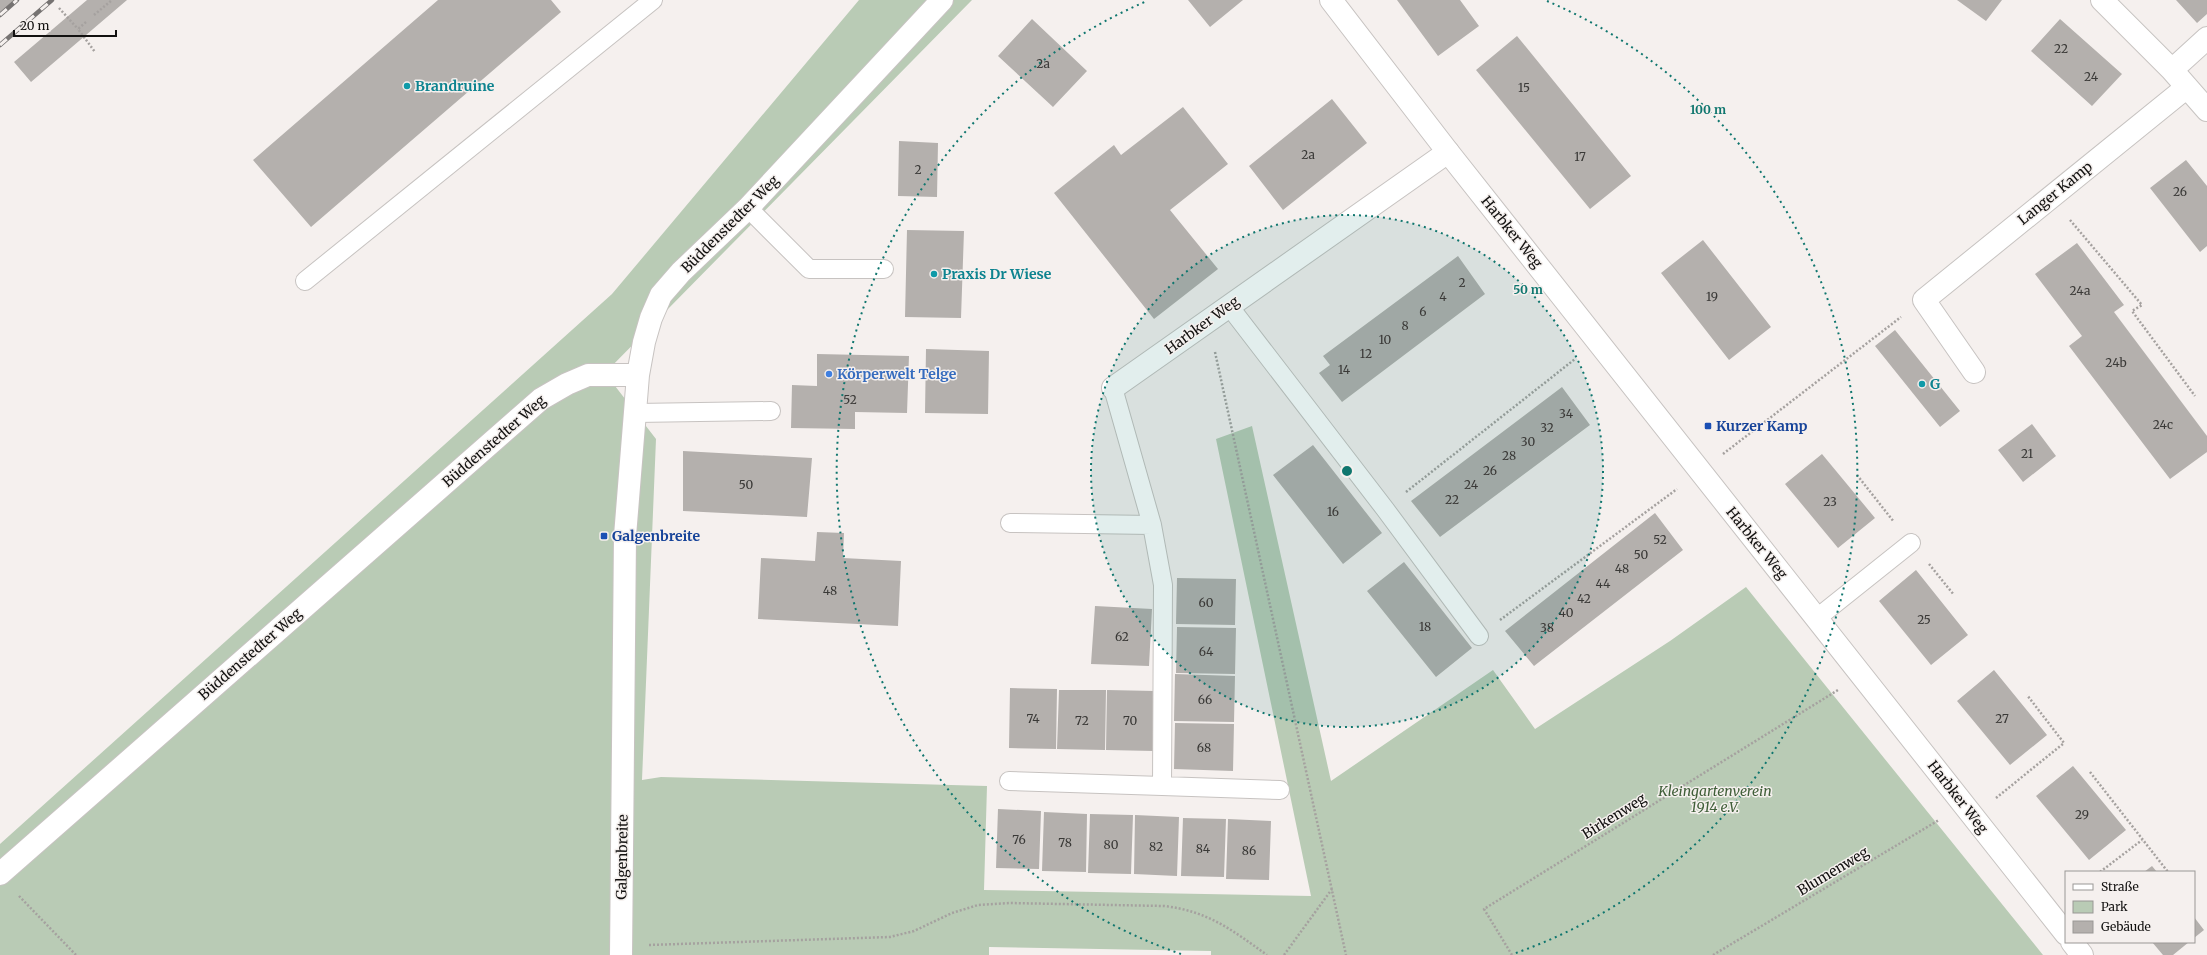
<svg xmlns="http://www.w3.org/2000/svg" width="2207" height="955" viewBox="0 0 2207 955" font-family="Merriweather,serif">
  <style>
    .green { fill: #b9cbb5 }
    .building { fill: #b4b0ad }
    .lines { fill: none; stroke-linecap: round; stroke-linejoin: round }
    .service-casing { stroke: #c7c3c1; stroke-width: 20 }
    .minor-casing { stroke: #c7c3c1; stroke-width: 24 }
    .secondary-casing { stroke: #c7c3c1; stroke-width: 24 }
    .path { stroke: #a5a19f; stroke-width: 2.5; stroke-dasharray: 2 2; stroke-linecap: butt }
    .service { stroke: #fff; stroke-width: 18 }
    .minor { stroke: #fff; stroke-width: 22 }
    .secondary { stroke: #fff; stroke-width: 22 }
    .rail-casing { stroke: #767372; stroke-width: 4.5 }
    .rail { stroke: #f5f0ee; stroke-width: 3; stroke-dasharray: 9; stroke-linecap: butt }
    .ring { fill: none; stroke: #0f766e; stroke-width: 2; stroke-dasharray: 2 4 }
    .culture-dot { fill: #0f9aa8; stroke: #f5f0ee; stroke-width: 1.5 }
    .shop-dot { fill: #3f7fe0; stroke: #f5f0ee; stroke-width: 1.5 }
    .transit-dot { fill: #1a4fb4; stroke: #f5f0ee; stroke-width: 1.5 }
    .labels { text-anchor: middle; dominant-baseline: central; stroke-width: 3; stroke-linejoin: round; paint-order: stroke }
    .number-label { font-size: 12px; fill: #3a3937 }
    .culture-label { font-size: 14px; font-weight: bold; fill: #0d838f; stroke: #f5f0ee; text-anchor: start }
    .street-label { font-size: 14px; fill: #121110; stroke: #f5f0ee }
    .shop-label { font-size: 14px; font-weight: bold; fill: #366cbe; stroke: #f5f0ee; text-anchor: start }
    .transit-label { font-size: 14px; font-weight: bold; fill: #164399; stroke: #f5f0ee; text-anchor: start }
    .park-label { font-size: 14px; font-style: italic; fill: #405f39; stroke: #f5f0ee }
    .centre { fill: #0f766e; stroke: #f5f0ee; stroke-width: 2 }
    .ring-label { font-size: 12px; text-anchor: middle; font-weight: bold; fill: #0f766e; stroke: #f5f0ee; stroke-width: 3; stroke-linejoin: round; paint-order: stroke }
  </style>
  <rect width="100%" height="100%" fill="#f5f0ee"/>
  <path class="green" d="M 859,0 L 972,0 L 605,373 L 656,439 L 642,780 L 661,777 L 987,786 L 984,890 L 1311,896 L 1216,439 L 1252,426 L 1331,781 L 1493,670 L 1535,729 L 1670,641 L 1746,587 L 2043,955 L 1211,955 L 1211,951 L 989,947 L 989,955 L 0,955 L 0,844 L 612,294 Z"/>
  <path class="building" d="M 0,0 L 16,0 L 0,14 Z
    M 87,0 L 127,0 L 31,82 L 14,62 Z
    M 438,0 L 551,0 L 561,12 L 311,227 L 253,160 Z
    M 1188,0 L 1243,0 L 1210,27 Z
    M 1397,0 L 1460,0 L 1479,26 L 1438,56 Z
    M 1957,0 L 2002,0 L 1986,21 Z
    M 2176,0 L 2207,0 L 2207,14 L 2197,23 Z
    M 1032,19 L 1087,71 L 1053,107 L 998,56 Z
    M 2060,19 L 2122,74 L 2092,106 L 2031,51 Z
    M 1517,36 L 1631,176 L 1590,209 L 1476,70 Z
    M 1332,99 L 1367,143 L 1283,210 L 1249,166 Z
    M 1183,107 L 1228,164 L 1170,210 L 1218,269 L 1154,319 L 1054,193 L 1114,145 L 1121,155 Z
    M 899,141 L 938,143 L 937,197 L 898,196 Z
    M 2186,160 L 2207,186 L 2207,246 L 2200,252 L 2150,188 Z
    M 907,230 L 964,231 L 961,318 L 905,317 Z
    M 1703,240 L 1771,327 L 1729,360 L 1661,273 Z
    M 2077,243 L 2124,305 L 2114,312 L 2207,436 L 2207,452 L 2170,479 L 2069,346 L 2082,336 L 2035,274 Z
    M 1458,256 L 1485,294 L 1342,402 L 1319,373 L 1330,365 L 1323,356 Z
    M 1895,330 L 1960,411 L 1940,427 L 1875,346 Z
    M 926,349 L 989,351 L 988,414 L 925,413 Z
    M 817,354 L 909,356 L 907,413 L 855,412 L 855,429 L 791,428 L 792,385 L 817,386 Z
    M 1562,387 L 1590,425 L 1440,537 L 1411,501 Z
    M 2032,424 L 2056,456 L 2023,482 L 1998,450 Z
    M 1313,445 L 1382,533 L 1343,564 L 1273,475 Z
    M 683,451 L 812,458 L 807,517 L 683,511 Z
    M 1822,454 L 1875,518 L 1838,548 L 1785,484 Z
    M 1655,513 L 1683,550 L 1534,666 L 1505,631 Z
    M 817,532 L 844,533 L 843,558 L 901,561 L 898,626 L 758,619 L 761,558 L 815,561 Z
    M 1404,562 L 1472,648 L 1436,677 L 1367,591 Z
    M 1916,570 L 1968,635 L 1931,665 L 1879,601 Z
    M 1177,578 L 1236,579 L 1235,625 L 1176,624 Z
    M 1095,606 L 1152,609 L 1149,666 L 1091,664 Z
    M 1177,627 L 1236,628 L 1235,674 L 1176,673 Z
    M 1994,670 L 2047,735 L 2010,765 L 1957,701 Z
    M 1175,674 L 1235,676 L 1234,722 L 1174,721 Z
    M 1010,688 L 1057,689 L 1056,749 L 1009,748 Z
    M 1059,690 L 1106,690 L 1105,750 L 1057,749 Z
    M 1107,690 L 1155,691 L 1154,751 L 1106,750 Z
    M 1175,723 L 1234,724 L 1233,771 L 1174,769 Z
    M 2073,766 L 2126,830 L 2089,860 L 2036,796 Z
    M 998,809 L 1041,811 L 1039,869 L 996,868 Z
    M 1044,812 L 1087,814 L 1086,872 L 1042,871 Z
    M 1090,814 L 1133,815 L 1131,874 L 1088,873 Z
    M 1135,815 L 1179,817 L 1177,876 L 1134,874 Z
    M 1183,818 L 1226,819 L 1224,877 L 1181,876 Z
    M 1228,819 L 1271,821 L 1269,880 L 1226,879 Z
    M 2152,866 L 2157,872 L 2144,872 Z
    M 2194,917 L 2204,930 L 2194,938 Z
    M 2152,942 L 2189,942 L 2173,955 L 2163,955 Z"/>
  <g class="lines">
    <g class="service-casing">
      <path id="service" d="M 748,208 L 809,269 L 884,269
        M 305,281 L 653,0
        M 1229,306 L 1385,509 L 1479,636
        M 636,413 L 771,411
        M 1010,523 L 1152,525
        M 1817,618 L 1911,543
        M 1009,781 L 1162,786 L 1163,585 L 1152,525 L 1113,388
        M 1162,786 L 1280,790"/>
    </g>
    <g class="minor-casing">
      <path id="minor" d="M 2102,0 L 2172,70 L 2207,110
        M 2172,70 L 2207,38
        M 1974,372 L 1924,300 L 2187,87
        M 1113,388 L 1448,152
        M 0,874 L 541,399 L 567,384 L 588,375 L 638,375
        M 621,955 L 625,536 L 638,375 L 644,342 L 651,318 L 661,295 L 681,272 L 748,208 L 942,0"/>
    </g>
    <g class="secondary-casing">
      <path id="secondary" d="M 1331,0 L 1448,152 L 2066,934
        M 2072,942 L 2082,955"/>
    </g>
    <path class="path" d="M 59,8 L 78,29
      M 94,15 L 112,0
      M 86,22 L 78,29 L 95,52
      M 2070,220 L 2142,305 L 2132,311 L 2195,396
      M 1215,352 L 1346,955
      M 1723,454 L 1901,317
      M 1857,475 L 1894,522
      M 1406,492 L 1575,359
      M 1929,564 L 1954,595
      M 1500,620 L 1677,489
      M 2090,772 L 2168,872
      M 1996,798 L 2064,743 L 2027,695
      M 2100,872 L 2142,840
      M 19,896 L 76,955
      M 649,945 L 890,937 L 914,931 L 952,913 L 978,905 L 1009,903 L 1164,906 C 1208,911 1232,930 1267,955
      M 1284,955 L 1332,889
      M 1512,955 L 1484,909 L 1838,690
      M 1713,955 L 1939,820"/>
    <use href="#service" class="service"/>
    <use href="#minor" class="minor"/>
    <use href="#secondary" class="secondary"/>
    <g class="rail-casing">
      <path id="rail" d="M 0,15 L 17,0
        M 0,45 L 52,0"/>
    </g>
    <use href="#rail" class="rail"/>
  </g>
  <circle cx="1347" cy="471" r="256" fill="#0f766e" fill-opacity=".12"/>
  <g class="ring">
    <circle cx="1347" cy="471" r="256"/>
    <path d="M1181 954A511 511 0 0 1 1147 1M1547 1A511 511 0 0 1 1513 954"/>
  </g>
  <g class="culture-dot">
    <circle cx="407" cy="86" r="4"/>
    <circle cx="934" cy="274" r="4"/>
    <circle cx="1922" cy="384" r="4"/>
  </g>
  <circle class="shop-dot" cx="829" cy="374" r="4"/>
  <g class="transit-dot">
    <rect x="1704" y="422" width="8" height="8" rx="2"/>
    <rect x="600" y="532" width="8" height="8" rx="2"/>
  </g>
  <g class="labels">
    <g class="number-label">
      <text x="2061" y="48">22</text>
      <text x="1043" y="63">2a</text>
      <text x="2091" y="76">24</text>
      <text x="1524" y="87">15</text>
      <text x="1308" y="154">2a</text>
      <text x="1580" y="156">17</text>
      <text x="918" y="169">2</text>
      <text x="2180" y="191">26</text>
      <text x="1462" y="282">2</text>
      <text x="2080" y="290">24a</text>
      <text x="1443" y="296">4</text>
      <text x="1712" y="296">19</text>
      <text x="1423" y="311">6</text>
      <text x="1405" y="325">8</text>
      <text x="1385" y="339">10</text>
      <text x="1366" y="353">12</text>
      <text x="2116" y="362">24b</text>
      <text x="1344" y="369">14</text>
      <text x="850" y="399">52</text>
      <text x="1566" y="413">34</text>
      <text x="2163" y="424">24c</text>
      <text x="1547" y="427">32</text>
      <text x="1528" y="441">30</text>
      <text x="2027" y="453">21</text>
      <text x="1509" y="455">28</text>
      <text x="1490" y="470">26</text>
      <text x="746" y="484">50</text>
      <text x="1471" y="484">24</text>
      <text x="1452" y="499">22</text>
      <text x="1830" y="501">23</text>
      <text x="1333" y="511">16</text>
      <text x="1660" y="539">52</text>
      <text x="1641" y="554">50</text>
      <text x="1622" y="568">48</text>
      <text x="1603" y="583">44</text>
      <text x="830" y="590">48</text>
      <text x="1584" y="598">42</text>
      <text x="1206" y="602">60</text>
      <text x="1566" y="612">40</text>
      <text x="1924" y="619">25</text>
      <text x="1425" y="626">18</text>
      <text x="1547" y="627">38</text>
      <text x="1122" y="636">62</text>
      <text x="1206" y="651">64</text>
      <text x="1205" y="699">66</text>
      <text x="1033" y="718">74</text>
      <text x="2002" y="718">27</text>
      <text x="1082" y="720">72</text>
      <text x="1130" y="720">70</text>
      <text x="1204" y="747">68</text>
      <text x="2082" y="814">29</text>
      <text x="1019" y="839">76</text>
      <text x="1065" y="842">78</text>
      <text x="1111" y="844">80</text>
      <text x="1156" y="846">82</text>
      <text x="1203" y="848">84</text>
      <text x="1249" y="850">86</text>
    </g>
    <g class="culture-label">
      <text x="415" y="86">Brandruine</text>
      <text x="942" y="274">Praxis Dr Wiese</text>
      <text x="1930" y="384">G</text>
    </g>
    <g class="street-label">
      <text transform="translate(2055 193) rotate(-39)">Langer Kamp</text>
      <text transform="translate(730 224) rotate(-45)">Büddenstedter Weg</text>
      <text transform="translate(1512 232) rotate(51)">Harbker Weg</text>
      <text transform="translate(1202 325) rotate(-36)">Harbker Weg</text>
      <text transform="translate(494 441) rotate(-41)">Büddenstedter Weg</text>
      <text transform="translate(1757 543) rotate(51)">Harbker Weg</text>
      <text transform="translate(250 654) rotate(-41)">Büddenstedter Weg</text>
      <text transform="translate(1958 797) rotate(52)">Harbker Weg</text>
      <text transform="translate(1614 816) rotate(-32)">Birkenweg</text>
      <text transform="translate(622 857) rotate(-89)">Galgenbreite</text>
      <text transform="translate(1833 871) rotate(-31)">Blumenweg</text>
    </g>
    <g class="shop-label">
      <text x="837" y="374">Körperwelt Telge</text>
    </g>
    <g class="transit-label">
      <text x="1716" y="426">Kurzer Kamp</text>
      <text x="612" y="536">Galgenbreite</text>
    </g>
    <g class="park-label">
      <text x="1715" y="791">Kleingartenverein<tspan x="1715" dy="16">1914 e.V.</tspan></text>
    </g>
  </g>
  <circle cx="1347" cy="471" r="6" class="centre"/>
  <g class="ring-label">
    <text x="1708" y="114">100 m</text>
    <text x="1528" y="294">50 m</text>
  </g>
  <rect x="2065" y="871" width="130" height="72" fill="#f5f0ee" stroke="#9a9795"/>
  <rect x="2073" y="884" width="20" height="6" fill="#ffffff" stroke="#9a9795"/>
  <text x="2101" y="891" font-size="12" fill="#121110">Straße</text>
  <rect x="2073" y="901" width="20" height="12" fill="#b9cbb5" stroke="#9a9795"/>
  <text x="2101" y="911" font-size="12" fill="#121110">Park</text>
  <rect x="2073" y="921" width="20" height="12" fill="#b4b0ad" stroke="#9a9795"/>
  <text x="2101" y="931" font-size="12" fill="#121110">Gebäude</text>
  <path d="M14 30v6h102v-6" fill="none" stroke="#121110" stroke-width="2"/>
  <text x="20" y="30" font-size="12" fill="#121110" stroke="#f5f0ee" stroke-width="3" paint-order="stroke">20 m</text>
</svg>
